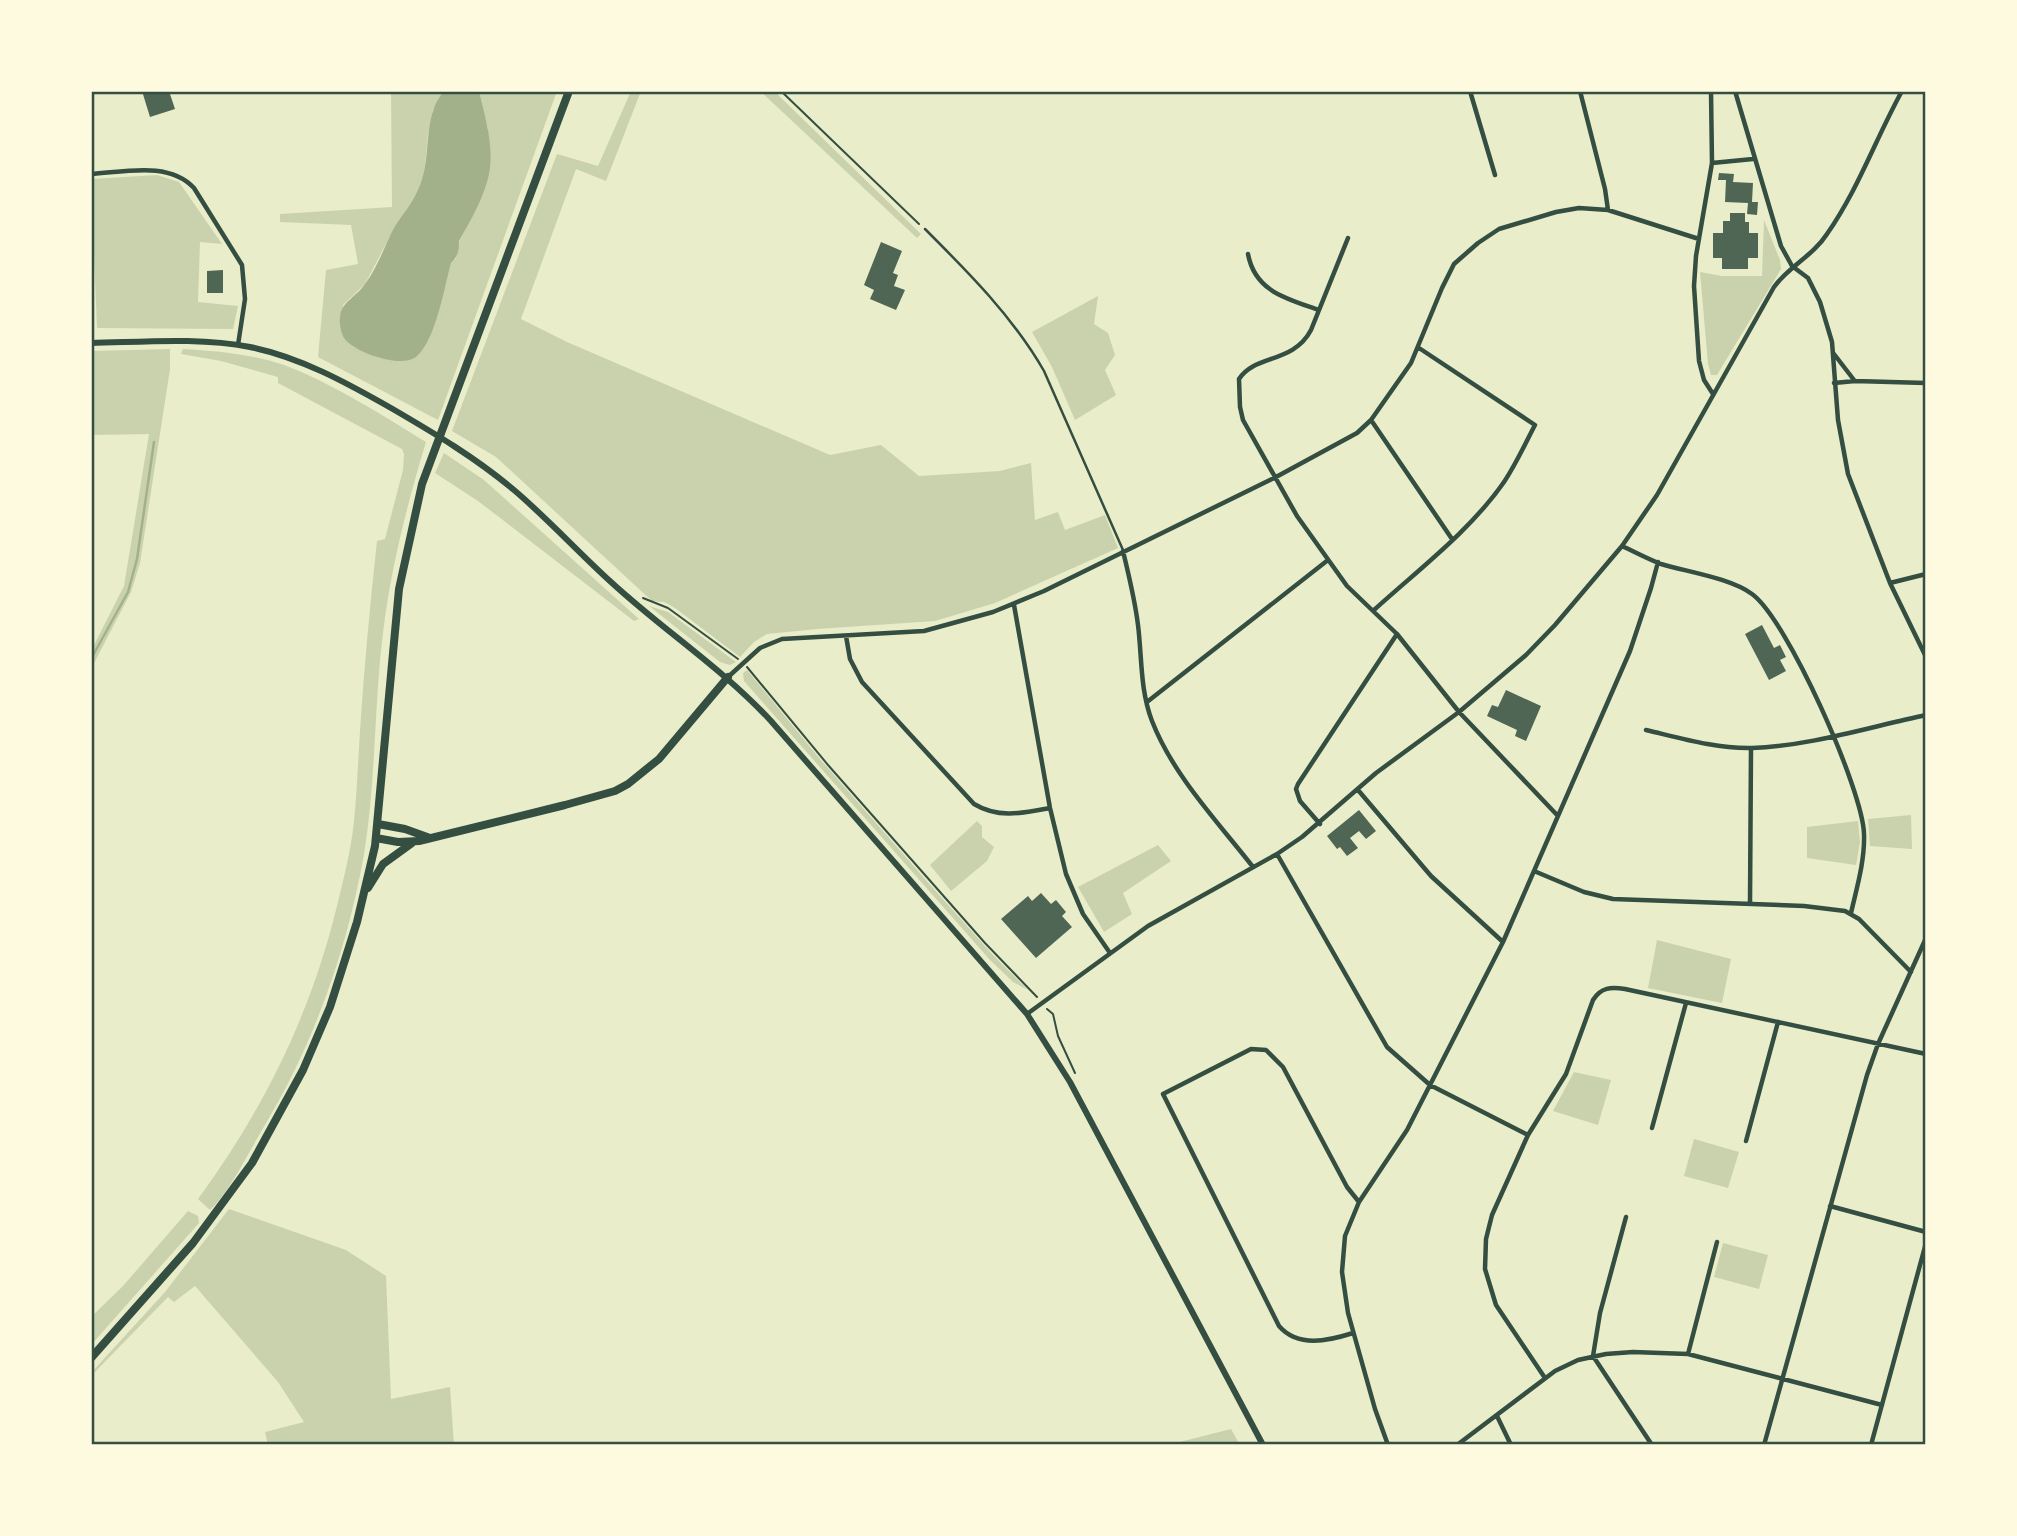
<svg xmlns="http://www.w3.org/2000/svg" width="2017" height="1536" viewBox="0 0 2017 1536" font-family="Overpass,sans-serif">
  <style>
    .green { fill: #cad2ad }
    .water { fill: #a3b18a }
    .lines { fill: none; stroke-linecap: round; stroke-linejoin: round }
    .stream { stroke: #a3b18a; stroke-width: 2.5 }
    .building { fill: #4f6655 }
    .path { stroke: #344e41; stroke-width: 2 }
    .service { stroke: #344e41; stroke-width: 2.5 }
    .minor { stroke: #344e41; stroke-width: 4.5 }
    .tertiary { stroke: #344e41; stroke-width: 6 }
    .primary { stroke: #344e41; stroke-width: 8 }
    .neatline { fill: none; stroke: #344e41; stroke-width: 2.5 }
  </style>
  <rect width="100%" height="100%" fill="#e9edc9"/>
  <path class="green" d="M 391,91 L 444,91 L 433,110 L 428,133 L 424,176 L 417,194 L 396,225 L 365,284 L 343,305 L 354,347 L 380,358 L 426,343 L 451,263 L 456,258 L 459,242 L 469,222 L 488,129 L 479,91 L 557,91 L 438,420 L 318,357 L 326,270 L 358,264 L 351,225 L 280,222 L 280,214 L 392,207 Z
    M 631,91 L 641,91 L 606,181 L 576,169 L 521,319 L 567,342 L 830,455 L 881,445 L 919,476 L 1000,471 L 1031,463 L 1035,520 L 1058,512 L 1065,530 L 1105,515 L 1118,548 L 995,603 L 935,621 L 817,629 L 767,634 L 754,642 L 740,657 L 675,608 L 664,602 L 652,601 L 496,457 L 452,431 L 557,154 L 598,166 Z
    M 760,91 L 774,91 L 921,234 L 917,238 Z
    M 157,175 L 179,182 L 222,244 L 200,242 L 198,302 L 238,306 L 233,329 L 97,328 L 91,179 Z
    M 1764,220 L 1780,260 L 1781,269 L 1723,365 L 1717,375 L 1711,375 L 1708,364 L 1700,272 L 1722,276 L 1762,276 Z
    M 1098,296 L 1094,324 L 1108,333 L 1115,355 L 1105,370 L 1116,395 L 1075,420 L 1052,367 L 1032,332 Z
    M 170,349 L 170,369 L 140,563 L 131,592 L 91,669 L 91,651 L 124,586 L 149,434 L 91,435 L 91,351 Z
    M 183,349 C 217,351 252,354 284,365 C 332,383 382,415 426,442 C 407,505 391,567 383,633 C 374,706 376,781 364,854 C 347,951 313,1046 262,1130 C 249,1152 228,1194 210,1210 L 198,1199 C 263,1110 309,1018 336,910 C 343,881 351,851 354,821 C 357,792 358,761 360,731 C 364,668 370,605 377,541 L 385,539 L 403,470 L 404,454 L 402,449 L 278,383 L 278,377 L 221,361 L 181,354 Z
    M 444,453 L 484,480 L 639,619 L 634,621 L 478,501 L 435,473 Z
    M 649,606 L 668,612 L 736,662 L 730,665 L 720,662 Z
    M 747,670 L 820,759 L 925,879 L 992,954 L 1028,990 L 1013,982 L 990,960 L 744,681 L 743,673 Z
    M 1911,815 L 1912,849 L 1870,846 L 1868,819 Z
    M 977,821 L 982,826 L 982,837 L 994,847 L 987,861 L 951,891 L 930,865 Z
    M 1858,821 L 1860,842 L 1856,865 L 1807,858 L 1807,827 Z
    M 1158,845 L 1171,861 L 1123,893 L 1132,914 L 1104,932 L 1078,887 Z
    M 1657,940 L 1731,959 L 1722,1003 L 1648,988 Z
    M 1574,1072 L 1611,1080 L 1598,1125 L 1553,1111 Z
    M 1694,1139 L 1739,1152 L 1728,1188 L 1684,1176 Z
    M 229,1209 L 346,1250 L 386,1276 L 391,1399 L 450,1387 L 454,1445 L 268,1445 L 265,1432 L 304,1422 L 278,1382 L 195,1286 L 174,1302 L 168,1297 L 91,1376 L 91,1373 L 165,1292 Z
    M 188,1211 L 198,1216 L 199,1223 L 91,1345 L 91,1317 L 123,1286 Z
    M 1723,1243 L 1768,1255 L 1759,1289 L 1714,1277 Z
    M 1231,1429 L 1240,1445 L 1168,1445 Z"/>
  <path class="water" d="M 444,91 L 479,91 C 486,119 496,154 487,182 C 481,203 469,223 459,241 C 459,251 458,256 451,263 C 444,288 436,340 416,357 C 401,369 353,352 344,338 C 341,333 339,323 340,317 C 341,304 353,298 361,289 C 376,272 384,247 394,228 C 401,216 411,205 417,192 C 434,160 420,119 444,91 Z"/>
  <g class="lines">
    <path class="stream" d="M 91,659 L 128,592 L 137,559 L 154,442"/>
  </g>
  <path class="building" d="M 142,91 L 169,91 L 175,109 L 150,117 Z
    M 1719,173 L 1734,174 L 1733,182 L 1753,183 L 1752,202 L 1758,202 L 1757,215 L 1747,214 L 1748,203 L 1725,202 L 1726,180 L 1718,180 Z
    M 1730,213 L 1745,213 L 1745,222 L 1749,222 L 1749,233 L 1758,233 L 1758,258 L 1748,258 L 1748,269 L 1722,269 L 1722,258 L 1713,258 L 1713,233 L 1723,233 L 1723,221 L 1730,221 Z
    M 881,242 L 902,251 L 893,273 L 898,275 L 894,286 L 905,290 L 896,310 L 870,299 L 874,290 L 864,285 Z
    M 223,270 L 223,293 L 207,293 L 207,271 Z
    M 1762,625 L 1774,648 L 1780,645 L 1786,657 L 1780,660 L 1786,671 L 1769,680 L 1745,634 Z
    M 1506,690 L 1541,706 L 1526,741 L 1515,736 L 1517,730 L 1487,716 L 1492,705 L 1498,707 Z
    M 1359,810 L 1376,831 L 1366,839 L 1359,831 L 1350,838 L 1358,848 L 1347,856 L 1340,847 L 1337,849 L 1327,836 Z
    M 1041,893 L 1051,904 L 1056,900 L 1066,912 L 1062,916 L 1072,927 L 1036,958 L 1001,919 L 1028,896 L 1032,901 Z"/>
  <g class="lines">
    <path class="path" d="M 781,91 L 919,224
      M 643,598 L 668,608 L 738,659
      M 747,667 L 828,765 L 985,943 L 1037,997
      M 1047,1009 L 1053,1014 L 1058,1036 L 1075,1073"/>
    <path class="service" d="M 925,229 C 969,273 1013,317 1044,371 L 1123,550"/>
    <path class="minor" d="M 1470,91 L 1495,175
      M 1580,91 L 1605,189 L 1608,210
      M 1711,91 L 1712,163 L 1696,256 L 1694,286 L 1699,361 L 1704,380 L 1713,394
      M 1735,91 L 1781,246 L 1792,266 L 1808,278 L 1820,302 L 1832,342 L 1838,420 L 1848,474 L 1890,583 L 1926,657
      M 1712,163 L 1753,159
      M 91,174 C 125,172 169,161 194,188 L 242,265 L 245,299 L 238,345
      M 1348,238 L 1311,330 C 1293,364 1255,354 1239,379 L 1240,407 L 1243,420 L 1297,516 L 1347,586 L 1397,634 L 1459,712 L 1558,816
      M 1248,254 C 1255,292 1288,299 1319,310
      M 1834,354 L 1854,380
      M 1834,383 L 1855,381 L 1926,383
      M 1371,420 L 1452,539
      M 1622,546 C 1635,552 1648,559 1661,564 C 1688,572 1730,578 1752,594 C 1787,619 1863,790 1864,834 C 1865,860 1857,887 1851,913
      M 1123,551 C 1129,576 1135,600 1138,625 C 1142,657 1140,690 1152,721 C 1173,775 1217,821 1253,867
      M 1890,583 L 1926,574
      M 1014,605 L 1050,808 L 1066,874 L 1083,914 L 1110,953
      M 1374,610 C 1418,570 1470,531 1504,482 C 1516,464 1525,444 1535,425 L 1419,348
      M 846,636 L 850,659 L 862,682 L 974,804 C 999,819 1023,813 1050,808
      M 728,677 L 760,648 L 782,639 L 924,631 L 993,612 L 1044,591 L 1276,477 L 1357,433 L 1371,420 L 1411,363 L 1442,288 L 1454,264 L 1478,243 L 1499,229 L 1556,212 L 1579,208 L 1608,210 L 1699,239
      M 1147,702 L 1328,560
      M 1646,730 C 1680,738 1717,749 1752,748 C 1810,746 1869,727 1926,715
      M 1358,790 L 1431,876 L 1503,942
      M 1320,824 L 1300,801 L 1296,789 L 1298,784 L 1397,634
      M 1277,854 L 1387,1047 L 1430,1085 L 1528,1135
      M 1534,871 L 1584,892 L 1613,899 L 1804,906 L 1845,911 L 1859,919 L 1911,972
      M 1750,904 L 1751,748
      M 1027,1014 L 1148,926 L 1277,854 L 1302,837 L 1376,773 L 1459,712 L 1526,655 L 1555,625 L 1622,546 L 1657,495 L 1774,287 C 1789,266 1813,256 1827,234 C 1858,190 1876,138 1902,91
      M 1652,1128 L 1686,1003
      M 1746,1141 L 1778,1022
      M 1830,1206 L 1926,1232
      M 1626,1217 L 1600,1313 L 1593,1356 L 1652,1445
      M 1353,1333 C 1328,1341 1298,1348 1279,1326 L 1163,1094 L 1251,1049 L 1266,1050 L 1283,1067 L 1347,1187 L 1359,1202
      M 1688,1354 L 1717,1242
      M 1545,1378 L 1496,1305 L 1485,1269 L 1486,1239 L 1492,1215 L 1528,1135 L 1566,1074 L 1593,1000 C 1601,987 1611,987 1625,989 L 1926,1054
      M 1497,1416 L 1511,1445
      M 1388,1445 L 1375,1409 L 1348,1313 L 1342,1272 L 1345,1236 L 1359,1202 L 1407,1130 L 1503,942 L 1630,651 L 1651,588 L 1658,562
      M 1457,1445 L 1555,1371 L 1578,1360 L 1606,1354 L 1633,1352 L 1688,1354 L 1882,1405
      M 1764,1445 L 1867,1075 L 1878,1044 L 1926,938
      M 1871,1445 L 1926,1243"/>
    <path class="tertiary" d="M 91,343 C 143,342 199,337 250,347 C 300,357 347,383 391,408 C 434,433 476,458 514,490 C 548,519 578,552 611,582 C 663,630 722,668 771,721 L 1027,1014 L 1070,1082 L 1263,1445"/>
    <path class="primary" d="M 378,824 L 405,829 L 430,838
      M 376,838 L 398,842 L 419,841 L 565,805 L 615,791 L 628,784 L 659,759 L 728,677
      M 368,888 L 383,864 L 412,843
      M 91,1358 L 193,1243 L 252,1163 L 303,1070 L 330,1007 L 357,922 L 375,846 L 399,589 L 422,484 L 569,91"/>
  </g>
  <rect width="2017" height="1536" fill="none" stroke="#fefae0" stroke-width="186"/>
  <rect x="93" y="93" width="1831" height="1350" class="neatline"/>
</svg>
